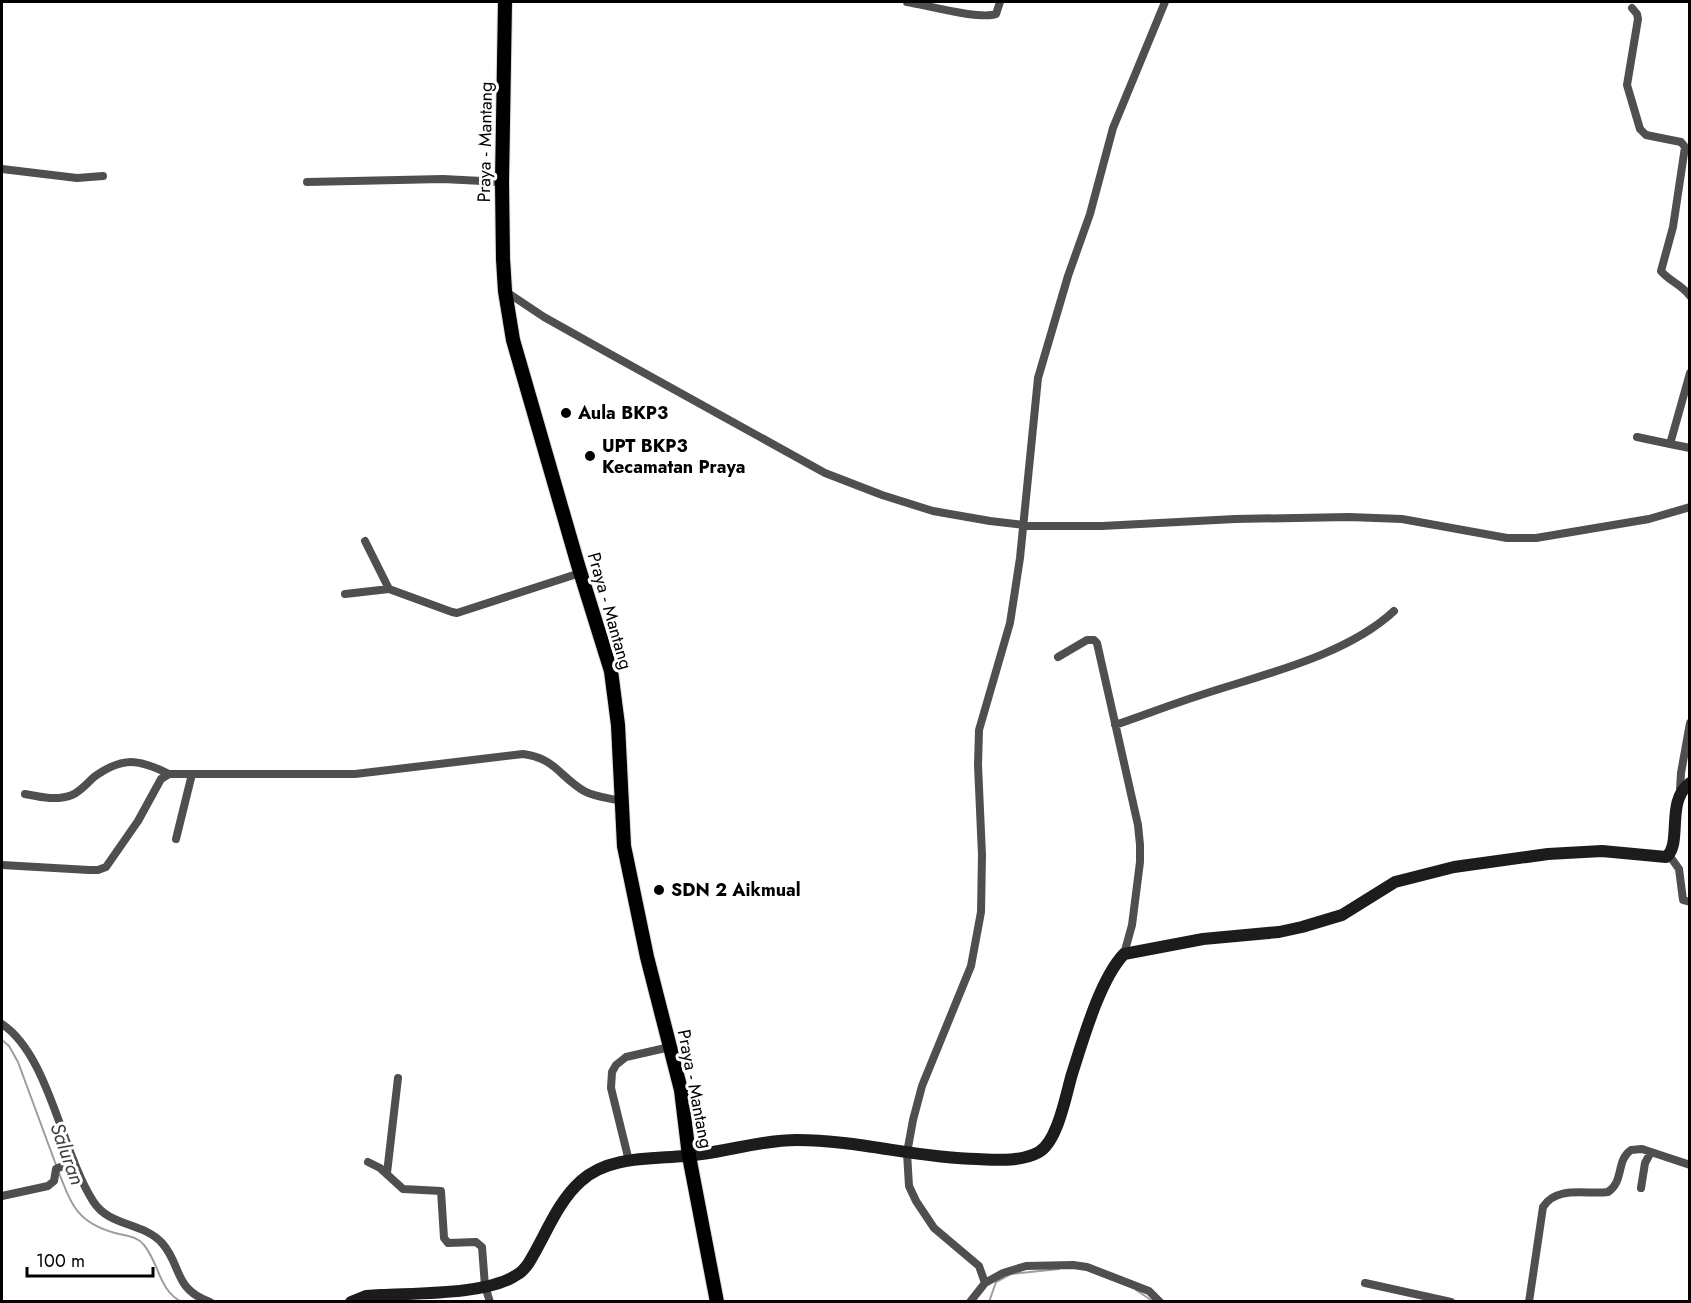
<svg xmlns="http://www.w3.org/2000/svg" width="1691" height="1303" viewBox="0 0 1691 1303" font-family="Jost,sans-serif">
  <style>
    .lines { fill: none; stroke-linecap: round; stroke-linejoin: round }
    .stream { stroke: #9d9d9d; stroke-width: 2 }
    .primary-casing { stroke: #dbdbdb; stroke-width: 16 }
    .street { stroke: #4f4f4f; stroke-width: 8 }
    .secondary { stroke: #1c1c1c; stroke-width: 12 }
    .primary { stroke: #000; stroke-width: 14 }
    .poi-dot { fill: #000; stroke: #fff; stroke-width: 2 }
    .labels { text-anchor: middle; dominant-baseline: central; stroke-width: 6; stroke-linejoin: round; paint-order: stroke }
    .street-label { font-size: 18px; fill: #000; stroke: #fff }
    .poi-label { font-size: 18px; font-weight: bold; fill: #000; stroke: #fff; text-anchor: start }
    .water-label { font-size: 20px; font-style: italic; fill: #3e3e3e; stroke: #fff }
  </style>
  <rect width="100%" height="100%" fill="#fff"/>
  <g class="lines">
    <path class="stream" d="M 2,1040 L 9,1046 L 18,1062 L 56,1165
      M 59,1173 C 72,1206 78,1223 115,1233 C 126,1236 137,1236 144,1245 C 159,1263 159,1291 182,1302
      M 1136,1290 L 1154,1302
      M 989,1302 L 996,1282 L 1011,1274 L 1059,1269"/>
    <g class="primary-casing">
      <path id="primary" d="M 505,2 L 502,182 L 503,259 L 505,291 L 513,340 L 578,565 L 611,671 L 618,725 L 624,846 L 647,957 L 681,1090 L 689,1156 L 717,1302"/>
    </g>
    <path class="street" d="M 907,2 C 926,5 980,20 996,14 L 1000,2
      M 1632,8 L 1637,14 L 1638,19 L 1627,85 L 1640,129 L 1646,135 L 1681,142 L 1685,147 L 1673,227 L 1661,271 C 1669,281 1682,285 1690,296
      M 2,169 L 77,178 L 103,176
      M 307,182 L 443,179 L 502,182
      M 505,291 L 544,317 L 610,354 L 825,473 L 882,495 L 933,511 L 990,521 L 1033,526 L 1102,526 L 1235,519 L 1349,517 L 1402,519 L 1507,538 L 1536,538 L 1649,519 L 1690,507
      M 1690,373 L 1670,444 L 1690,448
      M 1637,437 L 1670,444
      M 365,541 L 389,589 L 452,612 L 457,613 L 580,573
      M 345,594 L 389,589
      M 1058,657 L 1087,640 L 1094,640 L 1097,643 L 1138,825 L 1140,845 L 1140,862 L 1132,925 L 1124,954
      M 1115,725 C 1147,714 1178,702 1210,692 C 1269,673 1348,654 1394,611
      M 1680,790 L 1681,773 L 1690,723
      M 25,794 C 40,797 57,801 72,795 C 81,791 87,783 94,777 C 123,756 139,759 169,774
      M 176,839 L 192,774
      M 1669,855 L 1679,869 L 1683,900 L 1690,902
      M 2,865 L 89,870 L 98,870 L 106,867 L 138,821 L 161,779 L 169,774 L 355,774 L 523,754 C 555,758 559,776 584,791 C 595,797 609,798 621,801
      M 2,1024 C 49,1055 62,1153 93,1201 C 109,1227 143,1222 162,1243 C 182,1265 173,1289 210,1302
      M 629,1161 L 611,1088 L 612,1072 L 616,1065 L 626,1057 L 670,1047
      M 368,1162 L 380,1168 L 403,1189 L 441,1191 L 444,1238 L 448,1243 L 476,1242 L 482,1247 L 485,1286 L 490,1302
      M 387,1173 L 398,1078
      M 1641,1188 L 1645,1163 L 1651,1152
      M 2,1196 L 48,1186 L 54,1181 L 56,1169 L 74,1161
      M 985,1283 L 979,1266 L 934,1228 L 916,1201 L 909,1186 L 907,1153 L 913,1120 L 922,1086 L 971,966 L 981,912 L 982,855 L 978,765 L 979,730 L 1010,623 L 1020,558 L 1038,378 L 1068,276 L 1090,214 L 1113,128 L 1165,2
      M 1365,1283 L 1451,1302
      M 970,1302 L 985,1283 L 1003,1273 L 1026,1266 L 1073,1265 L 1087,1267 L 1149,1291 L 1160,1302
      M 1529,1302 L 1543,1207 C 1557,1185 1587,1195 1608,1192 C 1624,1182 1616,1160 1631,1150 L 1642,1149 L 1690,1165"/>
    <path class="secondary" d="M 351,1302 L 366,1296 L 381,1295 C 416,1293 489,1295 518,1274 C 522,1272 525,1268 528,1264 C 545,1237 557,1202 581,1181 C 608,1156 651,1159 685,1156 C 723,1153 759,1140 797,1140 C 858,1140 917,1158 977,1159 C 997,1160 1021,1162 1039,1152 C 1058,1141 1066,1094 1072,1074 C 1083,1040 1100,979 1124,954 L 1203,939 L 1279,932 L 1302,927 L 1342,915 L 1395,882 L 1454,867 L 1548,854 L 1602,851 L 1666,857 C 1683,844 1665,801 1690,783"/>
    <use href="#primary" class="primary"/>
  </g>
  <g class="poi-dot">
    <circle cx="566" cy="413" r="6"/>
    <circle cx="590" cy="456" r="6"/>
    <circle cx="659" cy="890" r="6"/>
  </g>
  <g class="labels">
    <g class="street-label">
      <text transform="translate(485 142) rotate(-89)">Praya - Mantang</text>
      <text transform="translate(610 611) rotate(74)">Praya - Mantang</text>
      <text transform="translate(695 1089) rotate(79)">Praya - Mantang</text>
    </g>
    <g class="poi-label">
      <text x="578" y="413">Aula BKP3</text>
      <text x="602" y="446">UPT BKP3<tspan x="602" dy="21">Kecamatan Praya</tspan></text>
      <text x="671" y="890">SDN 2 Aikmual</text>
    </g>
    <g class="water-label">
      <text transform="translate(67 1154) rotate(70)">Saluran</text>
    </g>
  </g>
  <rect width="1691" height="1303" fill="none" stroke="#000000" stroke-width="6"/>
  <path d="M27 1267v9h126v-9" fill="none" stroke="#000000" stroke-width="3"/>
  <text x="36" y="1267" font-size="18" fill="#000000" stroke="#ffffff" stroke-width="4.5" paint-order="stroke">100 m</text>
</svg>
